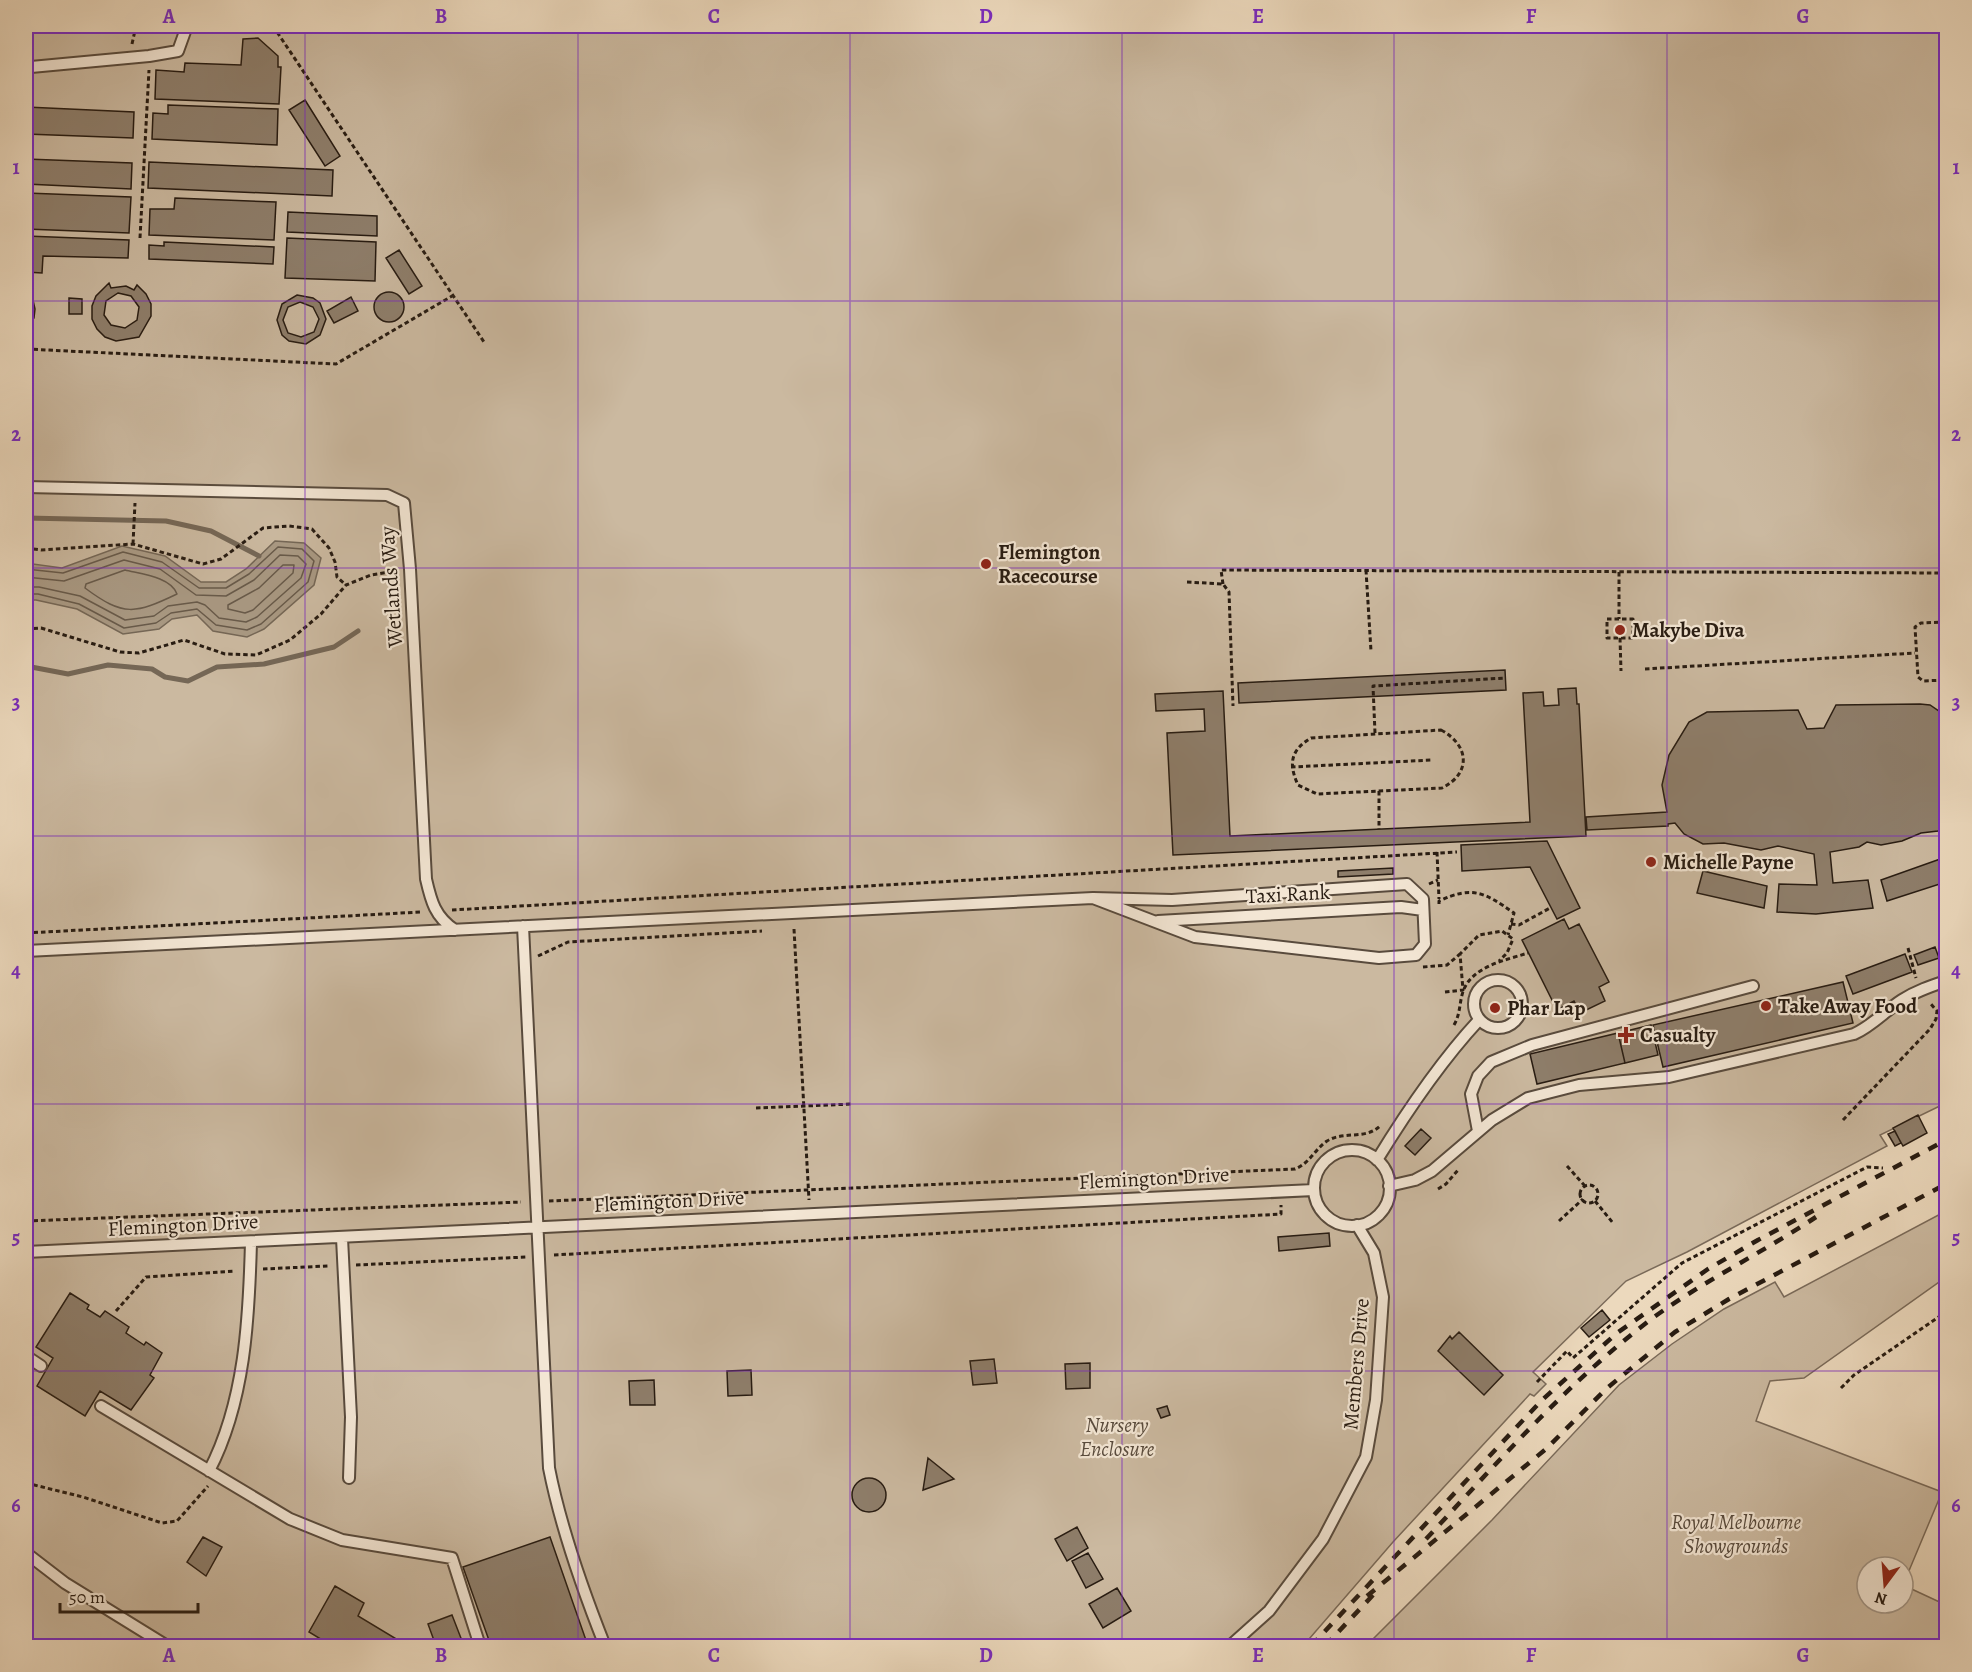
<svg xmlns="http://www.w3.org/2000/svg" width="1972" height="1672" viewBox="0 0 1972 1672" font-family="Alegreya,serif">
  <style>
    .green { fill: #cbb9a0; stroke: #7a6a59; stroke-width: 1.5; fill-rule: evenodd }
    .water { fill: #a99983; stroke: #756756; stroke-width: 1.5 }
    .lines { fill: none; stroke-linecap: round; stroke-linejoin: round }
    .shore { stroke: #685a4a; stroke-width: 1.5 }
    .stream { stroke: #756756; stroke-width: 5 }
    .building { fill: #8e7e6b; stroke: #281c12; stroke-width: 1.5; fill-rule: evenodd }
    .service-casing { stroke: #594b3d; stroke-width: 14 }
    .path { stroke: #281c12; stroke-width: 3; stroke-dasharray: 4.5 3; stroke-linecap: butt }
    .service { stroke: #f3e6d4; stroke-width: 10 }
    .rail { stroke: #281c12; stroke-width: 4.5; stroke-dasharray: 10 10; stroke-linecap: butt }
    .grid { fill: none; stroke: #7b2cbf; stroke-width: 1.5; stroke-opacity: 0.55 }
    .poi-dot { fill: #8f2418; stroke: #f3e6d4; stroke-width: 2 }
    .labels { text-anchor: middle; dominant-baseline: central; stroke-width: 4.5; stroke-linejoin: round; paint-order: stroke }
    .poi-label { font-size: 21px; font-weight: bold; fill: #281c12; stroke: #f3e6d4; text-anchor: start }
    .street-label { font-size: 21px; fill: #281c12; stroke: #f3e6d4 }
    .park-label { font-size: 21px; font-style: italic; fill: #594b3d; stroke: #f3e6d4 }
    .neatline { fill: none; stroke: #7b2cbf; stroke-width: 2 }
    .grid-label { font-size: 20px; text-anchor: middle; font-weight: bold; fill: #7b2cbf }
  </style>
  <rect width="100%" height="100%" fill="#ecd9bd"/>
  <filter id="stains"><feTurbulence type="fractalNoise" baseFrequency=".00333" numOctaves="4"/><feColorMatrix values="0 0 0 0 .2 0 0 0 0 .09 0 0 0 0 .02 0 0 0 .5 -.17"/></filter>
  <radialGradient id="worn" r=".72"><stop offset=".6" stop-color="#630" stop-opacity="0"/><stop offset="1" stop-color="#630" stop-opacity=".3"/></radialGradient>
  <path class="green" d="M 26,26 L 1946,26 L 1946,1103 L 1880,1135 L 1887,1146 L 1687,1252 L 1626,1281 L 1533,1372 L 1546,1384 L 1534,1396 L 1530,1394 L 1393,1542 L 1303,1646 L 26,1646 Z
    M 1946,1211 L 1946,1277 L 1804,1378 L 1770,1381 L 1756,1421 L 1942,1492 L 1903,1585 L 1946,1605 L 1946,1646 L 1366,1646 L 1492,1520 L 1619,1385 L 1672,1344 L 1724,1309 L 1775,1282 L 1784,1297 ZM 1867,1567 L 1903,1567 L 1903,1603 L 1867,1603 Z"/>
  <path class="water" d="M 275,541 L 304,543 L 321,558 L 314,585 L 264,629 L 247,637 L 213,631 L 197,615 L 172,619 L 159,629 L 123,634 L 77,609 L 36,600 L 26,600 L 26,563 L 62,568 L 122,546 L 165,556 L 201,582 L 226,582 L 246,569 Z"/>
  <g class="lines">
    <path class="shore" d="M 283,565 L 294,565 L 293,573 L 253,610 L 245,613 L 228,609 L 228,605 L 259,588 Z
      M 26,569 L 63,573 L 123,552 L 162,562 L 199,588 L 226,588 L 249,574 L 278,547 L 302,549 L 314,561 L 308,582 L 261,624 L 247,630 L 216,625 L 197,609 L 171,613 L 156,623 L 124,628 L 79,604 L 38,594 L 26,594
      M 125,570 C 141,574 171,577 177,594 C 135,614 124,617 85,588 L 86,584 Z
      M 26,577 L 64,581 L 124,560 L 160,569 L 196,595 L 226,596 L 254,580 L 280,555 L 298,556 L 306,564 L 301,578 L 257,617 L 246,622 L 219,618 L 205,605 L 197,602 L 168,606 L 154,616 L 125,620 L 80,596 L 39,587 L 26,587"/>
    <path class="stream" d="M 26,518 L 166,521 L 211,531 L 259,556
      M 26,666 L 68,674 L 108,665 L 152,669 L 165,677 L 188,681 L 217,667 L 264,664 L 334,647 L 358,631"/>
  </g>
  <path class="building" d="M 258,38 L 278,56 L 278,67 L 281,67 L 279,104 L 155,99 L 156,70 L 184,72 L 185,63 L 241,65 L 243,39 Z
    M 305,100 L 340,156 L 325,166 L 289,110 Z
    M 168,105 L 278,109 L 277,145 L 152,139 L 153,113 L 168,114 Z
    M 26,107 L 134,112 L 133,138 L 26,134 Z
    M 26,159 L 132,163 L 131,189 L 26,184 Z
    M 149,162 L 333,170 L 332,196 L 148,188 Z
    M 26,193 L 131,197 L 129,233 L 26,229 Z
    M 175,198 L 276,202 L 274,240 L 149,235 L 150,209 L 174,209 Z
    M 288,212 L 377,216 L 377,236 L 287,232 Z
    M 26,236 L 129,240 L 128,258 L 43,256 L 42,273 L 26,272 Z
    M 287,238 L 376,242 L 375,281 L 285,278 Z
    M 164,242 L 274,247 L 273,264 L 149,259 L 149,245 L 164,246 Z
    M 399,250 L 422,286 L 409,294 L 386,258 Z
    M 109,283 L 111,288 L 126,286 L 134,290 L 137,285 L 146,294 L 151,304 L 151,316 L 139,337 L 116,341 L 105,337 L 97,329 L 92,319 L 92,306 L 96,296 ZM 118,293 L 131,296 L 139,307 L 137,320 L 125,328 L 111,325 L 104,315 L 106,301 Z
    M 26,291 L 33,300 L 35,309 L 34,318 L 26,328 Z
    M374 307a15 15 0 1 1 30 0a15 15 0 1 1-30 0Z
    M 297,295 L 313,298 L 320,303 L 326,319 L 320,335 L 306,344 L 289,341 L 282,335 L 277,320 L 282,304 ZM 300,302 L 313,307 L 319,319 L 314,332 L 301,337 L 288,333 L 283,320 L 288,307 Z
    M 351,297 L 358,311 L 334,323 L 327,311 Z
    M 69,298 L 82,299 L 82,314 L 69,314 Z
    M 1505,670 L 1506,690 L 1239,703 L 1238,683 Z
    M 1576,688 L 1577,704 L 1579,704 L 1586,836 L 1173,855 L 1167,733 L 1205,731 L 1204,709 L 1156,711 L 1155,694 L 1223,691 L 1230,836 L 1530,822 L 1523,693 L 1543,692 L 1544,706 L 1559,705 L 1558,689 Z
    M 1920,704 L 1930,705 L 1946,716 L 1946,826 L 1938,831 L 1921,833 L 1902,841 L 1881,845 L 1867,842 L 1859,847 L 1830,852 L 1833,883 L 1868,880 L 1873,908 L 1816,914 L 1777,912 L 1779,884 L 1817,885 L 1814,854 L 1778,846 L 1761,850 L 1724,843 L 1703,844 L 1684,834 L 1675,823 L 1668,824 L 1668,826 L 1587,830 L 1586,817 L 1667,812 L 1662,785 L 1669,755 L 1689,722 L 1707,712 L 1798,710 L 1807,729 L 1824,728 L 1836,705 Z
    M 1547,841 L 1580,908 L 1557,919 L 1530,867 L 1462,871 L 1461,845 Z
    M 1943,858 L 1946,868 L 1946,882 L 1887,901 L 1881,880 Z
    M 1393,868 L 1393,874 L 1338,877 L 1338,871 Z
    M 1703,871 L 1767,886 L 1764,908 L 1697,893 Z
    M 1564,919 L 1569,929 L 1579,924 L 1609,982 L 1599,987 L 1605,1001 L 1580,1013 L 1574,1001 L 1557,1010 L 1522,940 Z
    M 1935,947 L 1939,958 L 1918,965 L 1914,955 Z
    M 1905,954 L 1912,972 L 1853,994 L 1846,976 Z
    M 1843,982 L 1853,1023 L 1663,1067 L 1653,1025 Z
    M 1651,1025 L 1658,1055 L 1625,1063 L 1618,1033 Z
    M 1618,1033 L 1625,1063 L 1537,1084 L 1530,1054 Z
    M 1918,1115 L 1927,1133 L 1903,1146 L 1893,1128 Z
    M 1421,1129 L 1431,1138 L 1415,1155 L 1405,1146 Z
    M 1895,1131 L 1901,1143 L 1895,1146 L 1888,1134 Z
    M 1329,1233 L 1330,1246 L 1279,1251 L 1278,1237 Z
    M 70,1293 L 89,1305 L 87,1309 L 100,1317 L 105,1311 L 129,1327 L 126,1333 L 144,1345 L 146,1342 L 162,1353 L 150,1375 L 154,1378 L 131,1410 L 100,1391 L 85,1416 L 37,1386 L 53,1358 L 36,1347 Z
    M 1602,1310 L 1610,1320 L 1589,1337 L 1581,1328 Z
    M 1459,1332 L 1503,1375 L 1484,1395 L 1438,1351 L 1450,1336 L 1452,1339 Z
    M 994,1359 L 997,1383 L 973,1385 L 970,1361 Z
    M 1090,1363 L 1090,1388 L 1066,1389 L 1065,1364 Z
    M 751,1370 L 752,1395 L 728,1396 L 727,1371 Z
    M 654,1380 L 655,1405 L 630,1405 L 629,1381 Z
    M 1167,1406 L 1170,1415 L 1161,1418 L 1157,1409 Z
    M 928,1458 L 954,1479 L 923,1490 Z
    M852 1495a17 17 0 1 1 34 0a17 17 0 1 1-34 0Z
    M 1077,1527 L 1088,1548 L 1067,1561 L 1055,1539 Z
    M 203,1537 L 222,1547 L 206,1576 L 187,1562 Z
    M 550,1537 L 588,1646 L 491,1646 L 463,1567 Z
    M 1088,1553 L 1103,1579 L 1086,1588 L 1072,1561 Z
    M 335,1586 L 364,1603 L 358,1616 L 408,1646 L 332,1646 L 309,1632 Z
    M 1117,1588 L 1131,1611 L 1103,1628 L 1089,1604 Z
    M 452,1615 L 464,1646 L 436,1646 L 428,1624 Z"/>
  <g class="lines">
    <g class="service-casing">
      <path id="service" d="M 26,70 L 31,67 L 149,56 L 178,51 L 187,26
        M 26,487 L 387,495 L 404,503 L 410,569 L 426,879 C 431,901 435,917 455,930
        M 1158,921 L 1401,907 L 1423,910
        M 523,926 L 549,1468 C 561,1529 582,1588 605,1646
        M 26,951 L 1093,898 L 1195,937 L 1379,958 L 1416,955 L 1425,944 L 1423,899 L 1407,884 L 1172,900 L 1093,898
        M1474 1004a24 24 0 1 1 48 0a24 24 0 1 1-48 0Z
        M 1478,1131 L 1471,1094 L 1478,1076 L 1491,1062 L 1532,1045 L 1753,986
        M1314 1188a38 38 0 1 1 76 0a38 38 0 1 1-76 0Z
        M 1377,1160 C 1407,1111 1440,1062 1479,1020
        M 1389,1186 L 1415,1180 L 1432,1171 L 1492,1120 L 1528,1098 L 1579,1085 L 1669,1077 L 1854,1034 C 1872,1026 1885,1011 1902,1000 C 1916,991 1931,986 1946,981
        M 342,1238 L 351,1417 L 349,1478
        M 26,1252 L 1314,1190
        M 26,1356 L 41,1366
        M 101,1406 L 290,1519 L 342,1540 L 452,1558 L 480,1646
        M 209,1471 C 245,1402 249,1319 251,1242
        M 26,1553 L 65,1583 L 167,1646
        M 1230,1646 L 1269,1611 L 1323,1539 L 1366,1457 L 1376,1400 L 1383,1297 L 1374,1253 L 1357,1225"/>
    </g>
    <path class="path" d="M 273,26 L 484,342
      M 132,44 L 136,26
      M 140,238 L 149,70
      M 26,349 L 336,364 L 452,296
      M 133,544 L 135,503
      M 26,548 L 41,550 L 133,544 L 203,564 L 221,559 L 263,528 L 289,526 L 312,529 L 329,548 L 335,562 L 337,577 L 346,585
      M 1366,570 L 1371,651
      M 1619,572 L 1619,619
      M 1187,582 L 1223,584 L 1229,592 L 1233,706
      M 1223,584 L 1221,570 L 1946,573
      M 1607,619 L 1633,619 L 1633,638 L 1607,638 Z
      M 1946,622 L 1921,623 L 1915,627 L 1918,677 L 1923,681 L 1946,680
      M 26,629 L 41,628 L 120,652 L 139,653 L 184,640 L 225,654 L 256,655 L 290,640 L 321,614 L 346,585 L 371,575 L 396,571
      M 1620,638 L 1621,671
      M 1645,669 L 1915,653
      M 1441,730 C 1469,745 1472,773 1442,788 L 1317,794 L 1298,785 C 1288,763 1291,750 1311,738 Z
      M 1375,733 L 1373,686 L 1505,678
      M 1291,767 L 1432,760
      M 1379,791 L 1379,829
      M 1437,852 L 1439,899
      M 1429,884 L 1438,880
      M 1439,904 L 1439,901 C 1473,885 1485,893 1514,913 L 1508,935
      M 452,910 L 1457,852
      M 1511,924 L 1519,925 L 1550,908
      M 794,929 L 809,1200
      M 26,933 L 421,912
      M 1908,948 L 1916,978
      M 538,956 L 568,942 L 762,931
      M 1423,967 L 1447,965 L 1460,954
      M 1445,992 L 1463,990 L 1460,954 L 1479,935 L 1502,931 L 1513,939 L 1507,953 L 1499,961
      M 1454,1025 C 1461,1013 1459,1001 1464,989 C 1474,966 1506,960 1528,953
      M 756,1108 L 852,1104
      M 1843,1120 L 1930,1029 L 1936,1019 L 1937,1011 L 1930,1003
      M 1567,1166 L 1585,1186
      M1580 1194a9 9 0 1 1 18 0a9 9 0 1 1-18 0Z
      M 1438,1189 L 1446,1184 L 1458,1170
      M 549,1201 L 1295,1169 C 1310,1163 1315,1149 1327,1141 C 1345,1130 1365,1141 1381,1125
      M 1595,1201 L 1613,1223
      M 26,1221 L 521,1202
      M 1559,1221 L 1583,1199
      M 554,1255 L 1281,1214 L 1281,1205
      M 356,1265 L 526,1257
      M 263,1269 L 328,1266
      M 116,1311 L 146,1277 L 235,1271
      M 1537,1382 L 1567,1351 L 1573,1358 L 1682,1263 L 1867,1167 L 1883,1168
      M 1841,1388 L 1854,1375 L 1946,1312
      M 26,1483 L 83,1497 L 162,1523 L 177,1521 L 208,1486"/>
    <use href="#service" class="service"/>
    <path class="rail" d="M 1426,1539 C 1498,1462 1566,1384 1650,1320 C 1703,1281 1762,1253 1816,1217
      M 1367,1596 L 1546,1449 L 1606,1389 L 1675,1332 L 1729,1299 L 1946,1184
      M 1311,1646 L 1542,1400 L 1617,1333 L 1708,1269 L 1758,1240 L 1946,1140
      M 1325,1646 L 1374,1594"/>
  </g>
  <path class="grid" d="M 305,26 L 305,1646M 578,26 L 578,1646M 850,26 L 850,1646M 1122,26 L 1122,1646M 1394,26 L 1394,1646M 1667,26 L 1667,1646M 26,301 L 1946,301M 26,568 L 1946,568M 26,836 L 1946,836M 26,1104 L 1946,1104M 26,1371 L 1946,1371"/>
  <g class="poi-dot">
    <circle cx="986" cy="564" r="6"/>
    <circle cx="1620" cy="630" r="6"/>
    <circle cx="1651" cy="862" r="6"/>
    <circle cx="1766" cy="1006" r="6"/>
    <circle cx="1495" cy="1008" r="6"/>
    <path d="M1623 1026h6v6h6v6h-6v6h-6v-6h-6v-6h6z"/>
  </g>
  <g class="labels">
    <g class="poi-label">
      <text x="998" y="552">Flemington<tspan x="998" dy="24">Racecourse</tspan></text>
      <text x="1632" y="630">Makybe Diva</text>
      <text x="1663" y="862">Michelle Payne</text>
      <text x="1778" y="1006">Take Away Food</text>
      <text x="1507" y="1008">Phar Lap</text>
      <text x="1640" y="1035">Casualty</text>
    </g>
    <g class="street-label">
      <text transform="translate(391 587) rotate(-94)">Wetlands Way</text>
      <text transform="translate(1288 894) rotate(-3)">Taxi Rank</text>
      <text transform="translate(1154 1178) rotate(-3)">Flemington Drive</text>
      <text transform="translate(669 1201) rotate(-3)">Flemington Drive</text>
      <text transform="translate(183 1225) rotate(-3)">Flemington Drive</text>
      <text transform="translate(1356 1364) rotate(-85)">Members Drive</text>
    </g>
    <g class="park-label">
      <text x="1117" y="1425">Nursery<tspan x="1117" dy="24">Enclosure</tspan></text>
      <text x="1736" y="1522">Royal Melbourne<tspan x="1736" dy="24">Showgrounds</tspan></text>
    </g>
  </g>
  <rect width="1972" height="1672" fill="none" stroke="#ecd9bd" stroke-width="66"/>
  <g transform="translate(1885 1585) rotate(196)"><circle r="28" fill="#f3e6d4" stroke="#a29586" stroke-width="1.5"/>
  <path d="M0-4.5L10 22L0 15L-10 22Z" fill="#8f2418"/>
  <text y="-9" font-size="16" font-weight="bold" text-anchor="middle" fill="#281c12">N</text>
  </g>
  <path d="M60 1603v9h138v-9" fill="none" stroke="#281c12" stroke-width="3"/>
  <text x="69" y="1603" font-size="18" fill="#281c12" stroke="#f3e6d4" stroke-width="4.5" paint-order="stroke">50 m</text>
  <rect x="33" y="33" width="1906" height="1606" class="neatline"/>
  <g class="grid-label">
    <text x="169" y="23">A</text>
    <text x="441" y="23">B</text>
    <text x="714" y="23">C</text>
    <text x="986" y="23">D</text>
    <text x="1258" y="23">E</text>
    <text x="1531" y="23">F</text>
    <text x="1803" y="23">G</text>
    <text x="16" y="174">1</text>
    <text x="1956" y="174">1</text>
    <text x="16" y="441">2</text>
    <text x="1956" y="441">2</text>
    <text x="16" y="709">3</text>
    <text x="1956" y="709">3</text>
    <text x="16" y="977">4</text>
    <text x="1956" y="977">4</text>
    <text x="16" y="1244">5</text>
    <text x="1956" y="1244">5</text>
    <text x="16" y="1512">6</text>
    <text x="1956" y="1512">6</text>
    <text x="169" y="1662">A</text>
    <text x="441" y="1662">B</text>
    <text x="714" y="1662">C</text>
    <text x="986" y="1662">D</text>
    <text x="1258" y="1662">E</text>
    <text x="1531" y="1662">F</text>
    <text x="1803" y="1662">G</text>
  </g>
  <rect width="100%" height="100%" filter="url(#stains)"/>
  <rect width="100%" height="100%" fill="url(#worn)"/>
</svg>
